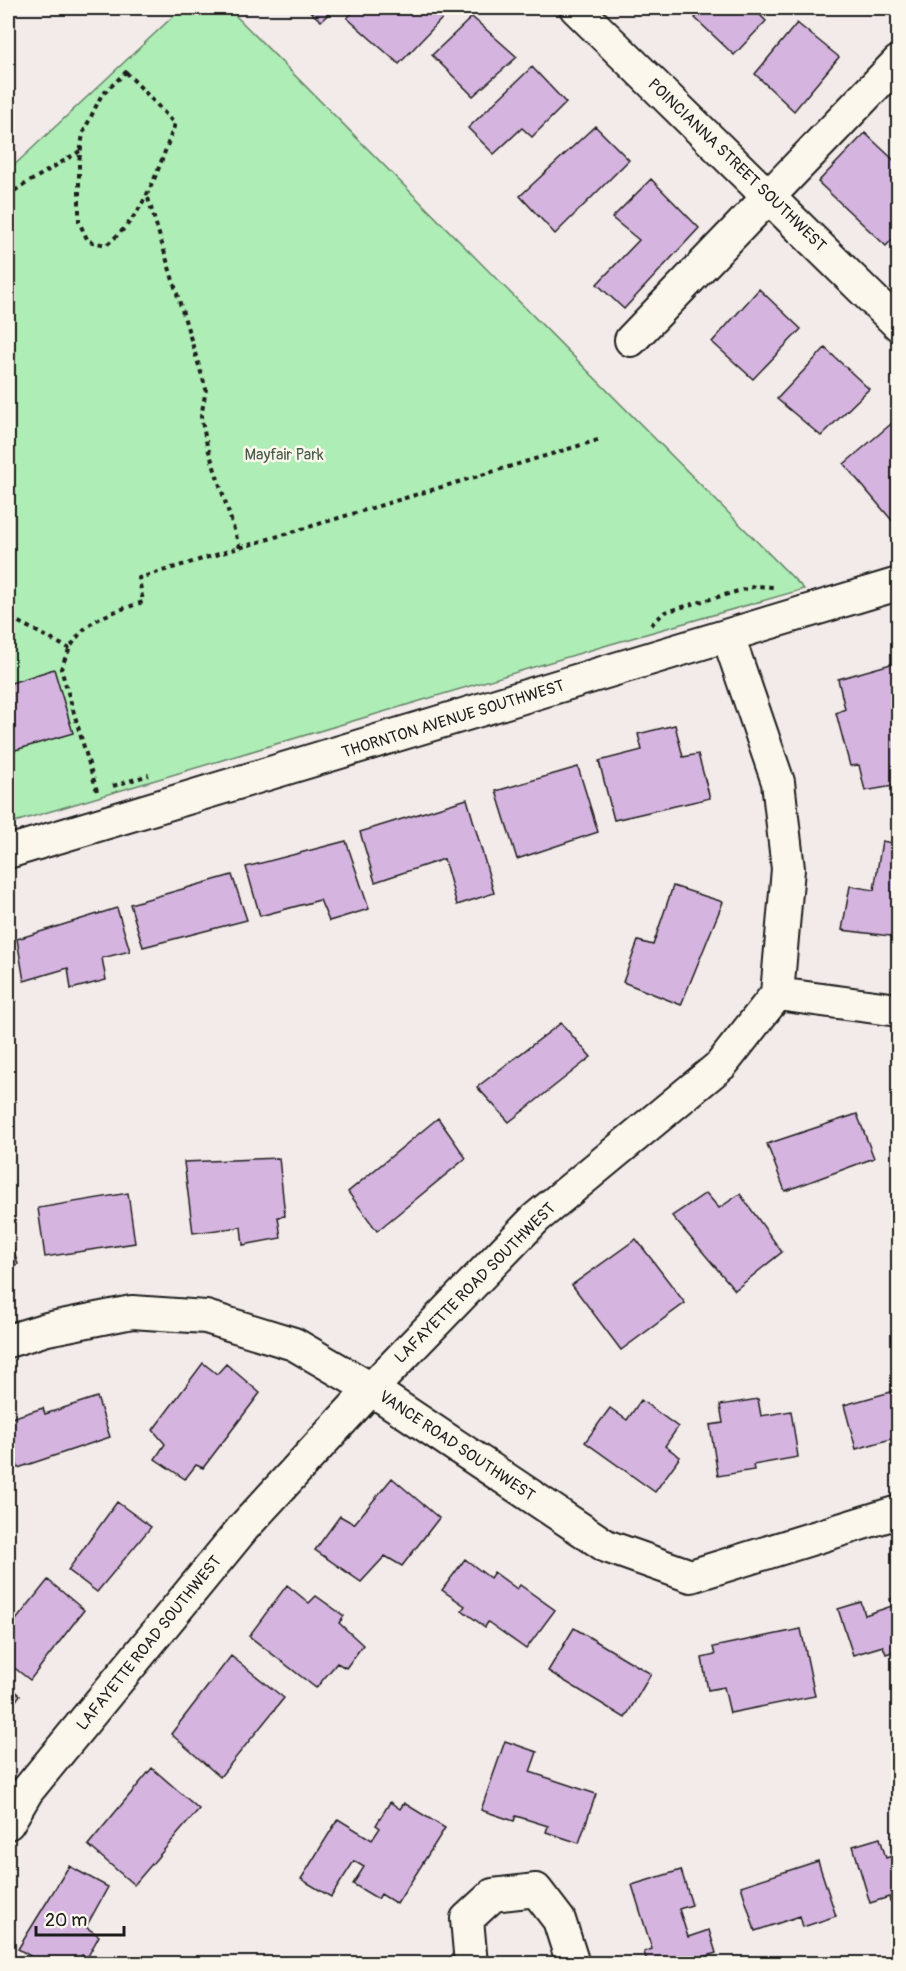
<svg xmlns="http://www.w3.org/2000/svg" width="906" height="1971" viewBox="0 0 906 1971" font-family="Pangolin,sans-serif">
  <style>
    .green { fill: #aeedb5; stroke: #658468; stroke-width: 1.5 }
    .building { fill: #d5b4e0; stroke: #1c1c1c; stroke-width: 1.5 }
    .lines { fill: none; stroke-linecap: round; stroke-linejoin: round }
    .minor-casing { stroke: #1c1c1c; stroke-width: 36 }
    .path { stroke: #1c1c1c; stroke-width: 4; stroke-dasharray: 4.5 4.5; stroke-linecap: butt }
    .minor { stroke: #fbf7ec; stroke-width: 32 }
    .labels { text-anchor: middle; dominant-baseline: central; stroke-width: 5; stroke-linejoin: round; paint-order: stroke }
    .street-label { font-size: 16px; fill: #1c1c1c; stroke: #fbf7ec }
    .park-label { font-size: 16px; fill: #485b4a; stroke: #fbf7ec }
  </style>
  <rect width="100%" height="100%" fill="#f3eaea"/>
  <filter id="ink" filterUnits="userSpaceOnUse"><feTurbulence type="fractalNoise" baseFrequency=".0167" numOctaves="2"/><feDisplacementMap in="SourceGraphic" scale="12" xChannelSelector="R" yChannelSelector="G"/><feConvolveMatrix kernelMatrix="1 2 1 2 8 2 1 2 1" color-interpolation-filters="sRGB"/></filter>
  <g filter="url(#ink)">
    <path class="green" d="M 182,8 L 228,8 L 804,589 L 611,644 L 8,824 L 8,171 Z"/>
    <path class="building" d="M 306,8 L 335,8 L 321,21 Z
      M 357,8 L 452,8 L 399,64 L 347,18 Z
      M 704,8 L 753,8 L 766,21 L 734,55 L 695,18 Z
      M 472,17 L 517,57 L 473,96 L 432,55 Z
      M 797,23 L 839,57 L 794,111 L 755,74 Z
      M 532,67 L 566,103 L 532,137 L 522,128 L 494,154 L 468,128 Z
      M 595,126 L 629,160 L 555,234 L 520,196 Z
      M 865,133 L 898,164 L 898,233 L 886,246 L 818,182 Z
      M 651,179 L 699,228 L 624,309 L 597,284 L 639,240 L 612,218 Z
      M 759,289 L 801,329 L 753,379 L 712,342 Z
      M 825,348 L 869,389 L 821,436 L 777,399 Z
      M 898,418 L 898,521 L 895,524 L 844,464 Z
      M 898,662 L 898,785 L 865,791 L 859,765 L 850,766 L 836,713 L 845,709 L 838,679 Z
      M 54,669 L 73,733 L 12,751 L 8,737 L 8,684 Z
      M 675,725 L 683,757 L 698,754 L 710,798 L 614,820 L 599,761 L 642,750 L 638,734 Z
      M 578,767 L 598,832 L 517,859 L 496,791 Z
      M 467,799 L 494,893 L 457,905 L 444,859 L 375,882 L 360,832 Z
      M 346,841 L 369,909 L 329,921 L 320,900 L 260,916 L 246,867 Z
      M 882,841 L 898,844 L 898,937 L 842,930 L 850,886 L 874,890 Z
      M 232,875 L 247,920 L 143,947 L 130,904 Z
      M 673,886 L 723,902 L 681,1005 L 623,982 L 638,941 L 653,945 Z
      M 117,908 L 130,951 L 102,958 L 106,980 L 71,989 L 68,968 L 24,981 L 17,939 Z
      M 8,974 L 16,1001 L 8,1004 Z
      M 561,1023 L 591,1057 L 509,1122 L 477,1087 Z
      M 857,1114 L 874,1158 L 785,1191 L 767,1144 Z
      M 438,1118 L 466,1158 L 377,1231 L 348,1192 Z
      M 279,1158 L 285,1216 L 278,1217 L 281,1238 L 243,1245 L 241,1227 L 193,1233 L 184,1162 Z
      M 128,1193 L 135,1243 L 45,1257 L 38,1208 Z
      M 706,1193 L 719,1208 L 740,1194 L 782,1252 L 735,1290 L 672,1216 Z
      M 8,1231 L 18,1264 L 8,1268 Z
      M 636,1239 L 685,1303 L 621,1350 L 572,1285 Z
      M 203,1363 L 217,1374 L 226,1364 L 260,1393 L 203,1468 L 196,1465 L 185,1479 L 155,1459 L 165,1444 L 153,1430 Z
      M 898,1390 L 898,1437 L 856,1449 L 844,1405 Z
      M 97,1397 L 110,1437 L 18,1468 L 8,1436 L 8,1419 L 43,1408 L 45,1414 Z
      M 758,1399 L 761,1416 L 791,1411 L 798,1457 L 753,1465 L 754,1470 L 718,1476 L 710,1425 L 723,1423 L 720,1405 Z
      M 641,1400 L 678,1427 L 665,1446 L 680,1457 L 655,1492 L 585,1442 L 610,1408 L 627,1420 Z
      M 392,1478 L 439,1518 L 402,1566 L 385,1556 L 361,1582 L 315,1550 L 340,1516 L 354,1524 Z
      M 117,1502 L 151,1527 L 97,1592 L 68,1570 Z
      M 465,1559 L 490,1578 L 494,1572 L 517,1589 L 520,1585 L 555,1610 L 526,1649 L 488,1622 L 485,1627 L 462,1610 L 465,1606 L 442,1590 Z
      M 48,1580 L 84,1610 L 30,1680 L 8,1663 L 8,1630 Z
      M 287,1585 L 309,1603 L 316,1596 L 344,1616 L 339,1623 L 363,1645 L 346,1668 L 337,1663 L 316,1688 L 249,1636 Z
      M 898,1597 L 898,1650 L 886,1654 L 883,1646 L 853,1655 L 838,1609 L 861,1602 L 865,1615 L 892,1606 L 890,1599 Z
      M 574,1628 L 651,1674 L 625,1718 L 548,1671 Z
      M 801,1629 L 815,1696 L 730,1713 L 724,1687 L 708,1690 L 702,1658 L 715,1655 L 713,1647 Z
      M 231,1656 L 284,1698 L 220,1777 L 171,1734 Z
      M 8,1685 L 20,1695 L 8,1712 Z
      M 505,1741 L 537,1752 L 530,1772 L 596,1794 L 579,1843 L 546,1832 L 548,1826 L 516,1816 L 514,1821 L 481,1810 Z
      M 152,1768 L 199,1809 L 134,1885 L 88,1845 Z
      M 390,1802 L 400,1809 L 404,1803 L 445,1828 L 397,1904 L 381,1894 L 378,1899 L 353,1884 L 364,1867 L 354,1861 L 331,1897 L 301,1879 L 338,1819 L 372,1840 L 380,1828 L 376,1825 Z
      M 880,1838 L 886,1858 L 898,1854 L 898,1898 L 890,1901 L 889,1897 L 870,1903 L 853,1846 Z
      M 818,1861 L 836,1916 L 803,1927 L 800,1916 L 755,1931 L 741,1886 Z
      M 69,1866 L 108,1887 L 86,1927 L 99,1936 L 87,1958 L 82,1955 L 76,1964 L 44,1964 L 18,1949 Z
      M 681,1870 L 692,1905 L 679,1909 L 688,1937 L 709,1930 L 716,1953 L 683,1964 L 648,1964 L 644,1952 L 652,1949 L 632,1885 Z"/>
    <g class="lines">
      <g class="minor-casing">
        <path id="minor" d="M 576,8 L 898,324
          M 631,340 L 898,62
          M 8,852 L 898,584
          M 777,994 L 898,1010
          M 8,1341 L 47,1329 L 132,1312 L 206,1317 L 294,1344 L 371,1389 L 606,1546 L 691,1576 L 898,1512
          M 8,1823 L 27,1791 L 243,1528 L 371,1389 L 536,1218 L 721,1065 L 777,994 L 788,869 L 778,782 L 728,636
          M 471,1964 L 467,1919 L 493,1895 L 536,1890 L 559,1920 L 573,1964"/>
      </g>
      <path class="path" d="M 126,72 L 175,124 C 158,169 146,215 106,245 L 88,241 L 79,222 L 79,162 L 83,133 L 101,96 Z
        M 8,197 L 14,191 L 80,151
        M 148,198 L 206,389 L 201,417 L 207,445 L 240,548
        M 8,608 L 15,620 L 70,649
        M 651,625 L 665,612 L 756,586 L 775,587
        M 113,786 L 149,775
        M 97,791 L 61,669 C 78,621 99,617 143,602 L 139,578 L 598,440 L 599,443"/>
      <use href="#minor" class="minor"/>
    </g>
  </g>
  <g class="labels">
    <g class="street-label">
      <text transform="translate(737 165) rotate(44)">POINCIANNA STREET SOUTHWEST</text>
      <text transform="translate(453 719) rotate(-17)">THORNTON AVENUE SOUTHWEST</text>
      <text transform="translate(475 1283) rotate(-45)">LAFAYETTE ROAD SOUTHWEST</text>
      <text transform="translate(457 1446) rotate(34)">VANCE ROAD SOUTHWEST</text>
      <text transform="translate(149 1643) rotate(-51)">LAFAYETTE ROAD SOUTHWEST</text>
    </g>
    <g class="park-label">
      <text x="284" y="455">Mayfair Park</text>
    </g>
  </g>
  <rect width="906" height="1971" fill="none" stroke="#fbf7ec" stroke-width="30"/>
  <rect x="15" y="15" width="876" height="1941" fill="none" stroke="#1c1c1c" stroke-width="2" filter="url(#ink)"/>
  <path d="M36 1926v9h88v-9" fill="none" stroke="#1c1c1c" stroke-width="3"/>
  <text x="45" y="1926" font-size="18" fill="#1c1c1c" stroke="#fbf7ec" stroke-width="4.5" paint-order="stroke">20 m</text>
</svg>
